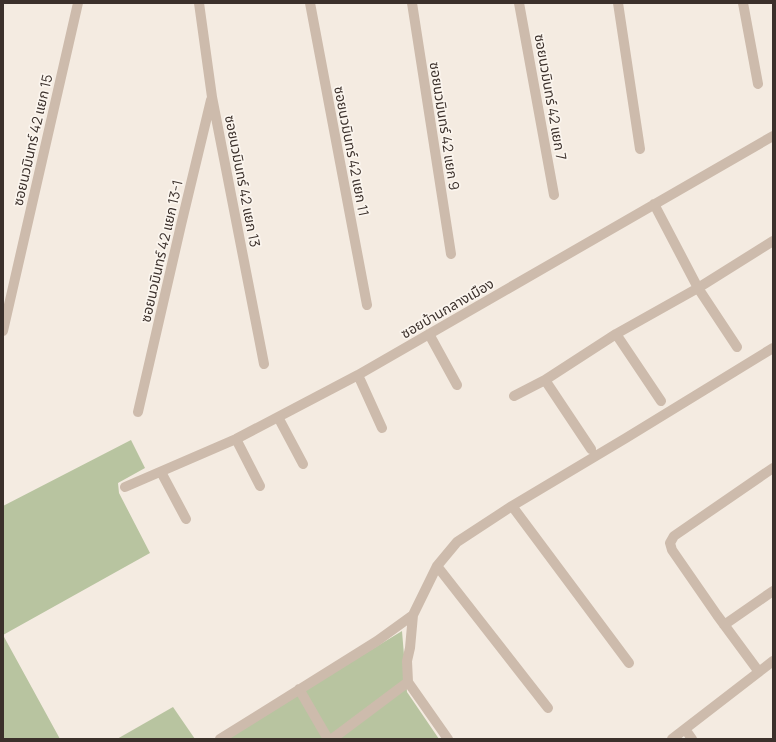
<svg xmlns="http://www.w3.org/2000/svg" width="776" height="742" viewBox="0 0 776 742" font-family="Manrope,'Noto Sans Thai',sans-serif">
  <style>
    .green { fill: #b8c4a0 }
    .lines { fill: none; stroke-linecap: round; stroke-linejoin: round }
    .minor { stroke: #cdbbac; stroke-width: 10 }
    .labels { text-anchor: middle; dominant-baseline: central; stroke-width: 3.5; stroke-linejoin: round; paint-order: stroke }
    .street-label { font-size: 14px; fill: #3b302b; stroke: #fbf5ee }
  </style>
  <rect width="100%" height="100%" fill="#f4ebe1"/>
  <path class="green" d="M 131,440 L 145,468 L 118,483 L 119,493 L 150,553 L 3,635 L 60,739 L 3,739 L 3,506 Z
    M 402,631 L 407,692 L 439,739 L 230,739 L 228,737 Z
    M 173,707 L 195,739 L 117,739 Z"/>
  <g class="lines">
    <path class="minor" d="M 199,3 L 212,97 L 264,364
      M 310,3 L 367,305
      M 412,3 L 451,254
      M 519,3 L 554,195
      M 618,3 L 640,149
      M 743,3 L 758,84
      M 654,204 L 698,288 L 737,347
      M 3,331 L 78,3
      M 429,334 L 457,385
      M 616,334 L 661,401
      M 358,375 L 382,428
      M 545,380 L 591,449
      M 514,396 L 545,380 L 616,334 L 698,288 L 773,241
      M 138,412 L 181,225 L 211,100
      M 278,417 L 303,464
      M 236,439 L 260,486
      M 161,472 L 186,519
      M 125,487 L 236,439 L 358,375 L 773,136
      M 512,506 L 629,663
      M 437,566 L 548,708
      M 724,625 L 773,591
      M 759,672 L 717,615 L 672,550 L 670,543 L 674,536 L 773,468
      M 299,689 L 328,739
      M 685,729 L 692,739
      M 220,739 L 377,641 L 413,615
      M 332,739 L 408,682
      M 448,739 L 408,682 L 407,661 L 410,648 L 413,615 L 437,566 L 457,542 L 512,506 L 626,438 L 773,348
      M 672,739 L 773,661"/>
  </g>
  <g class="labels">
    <g class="street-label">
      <text transform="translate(551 97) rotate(80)">ซอยนวมินทร์ 42 แยก 7</text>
      <text transform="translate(445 126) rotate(81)">ซอยนวมินทร์ 42 แยก 9</text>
      <text transform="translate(32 140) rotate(-77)">ซอยนวมินทร์ 42 แยก 15</text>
      <text transform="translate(352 151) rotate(79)">ซอยนวมินทร์ 42 แยก 11</text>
      <text transform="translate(243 181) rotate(79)">ซอยนวมินทร์ 42 แยก 13</text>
      <text transform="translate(161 251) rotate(-77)">ซอยนวมินทร์ 42 แยก 13-1</text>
      <text transform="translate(447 308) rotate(-30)">ซอยบ้านกลางเมือง</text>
    </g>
  </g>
  <rect width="776" height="742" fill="none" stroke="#3b302b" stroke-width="8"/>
</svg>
